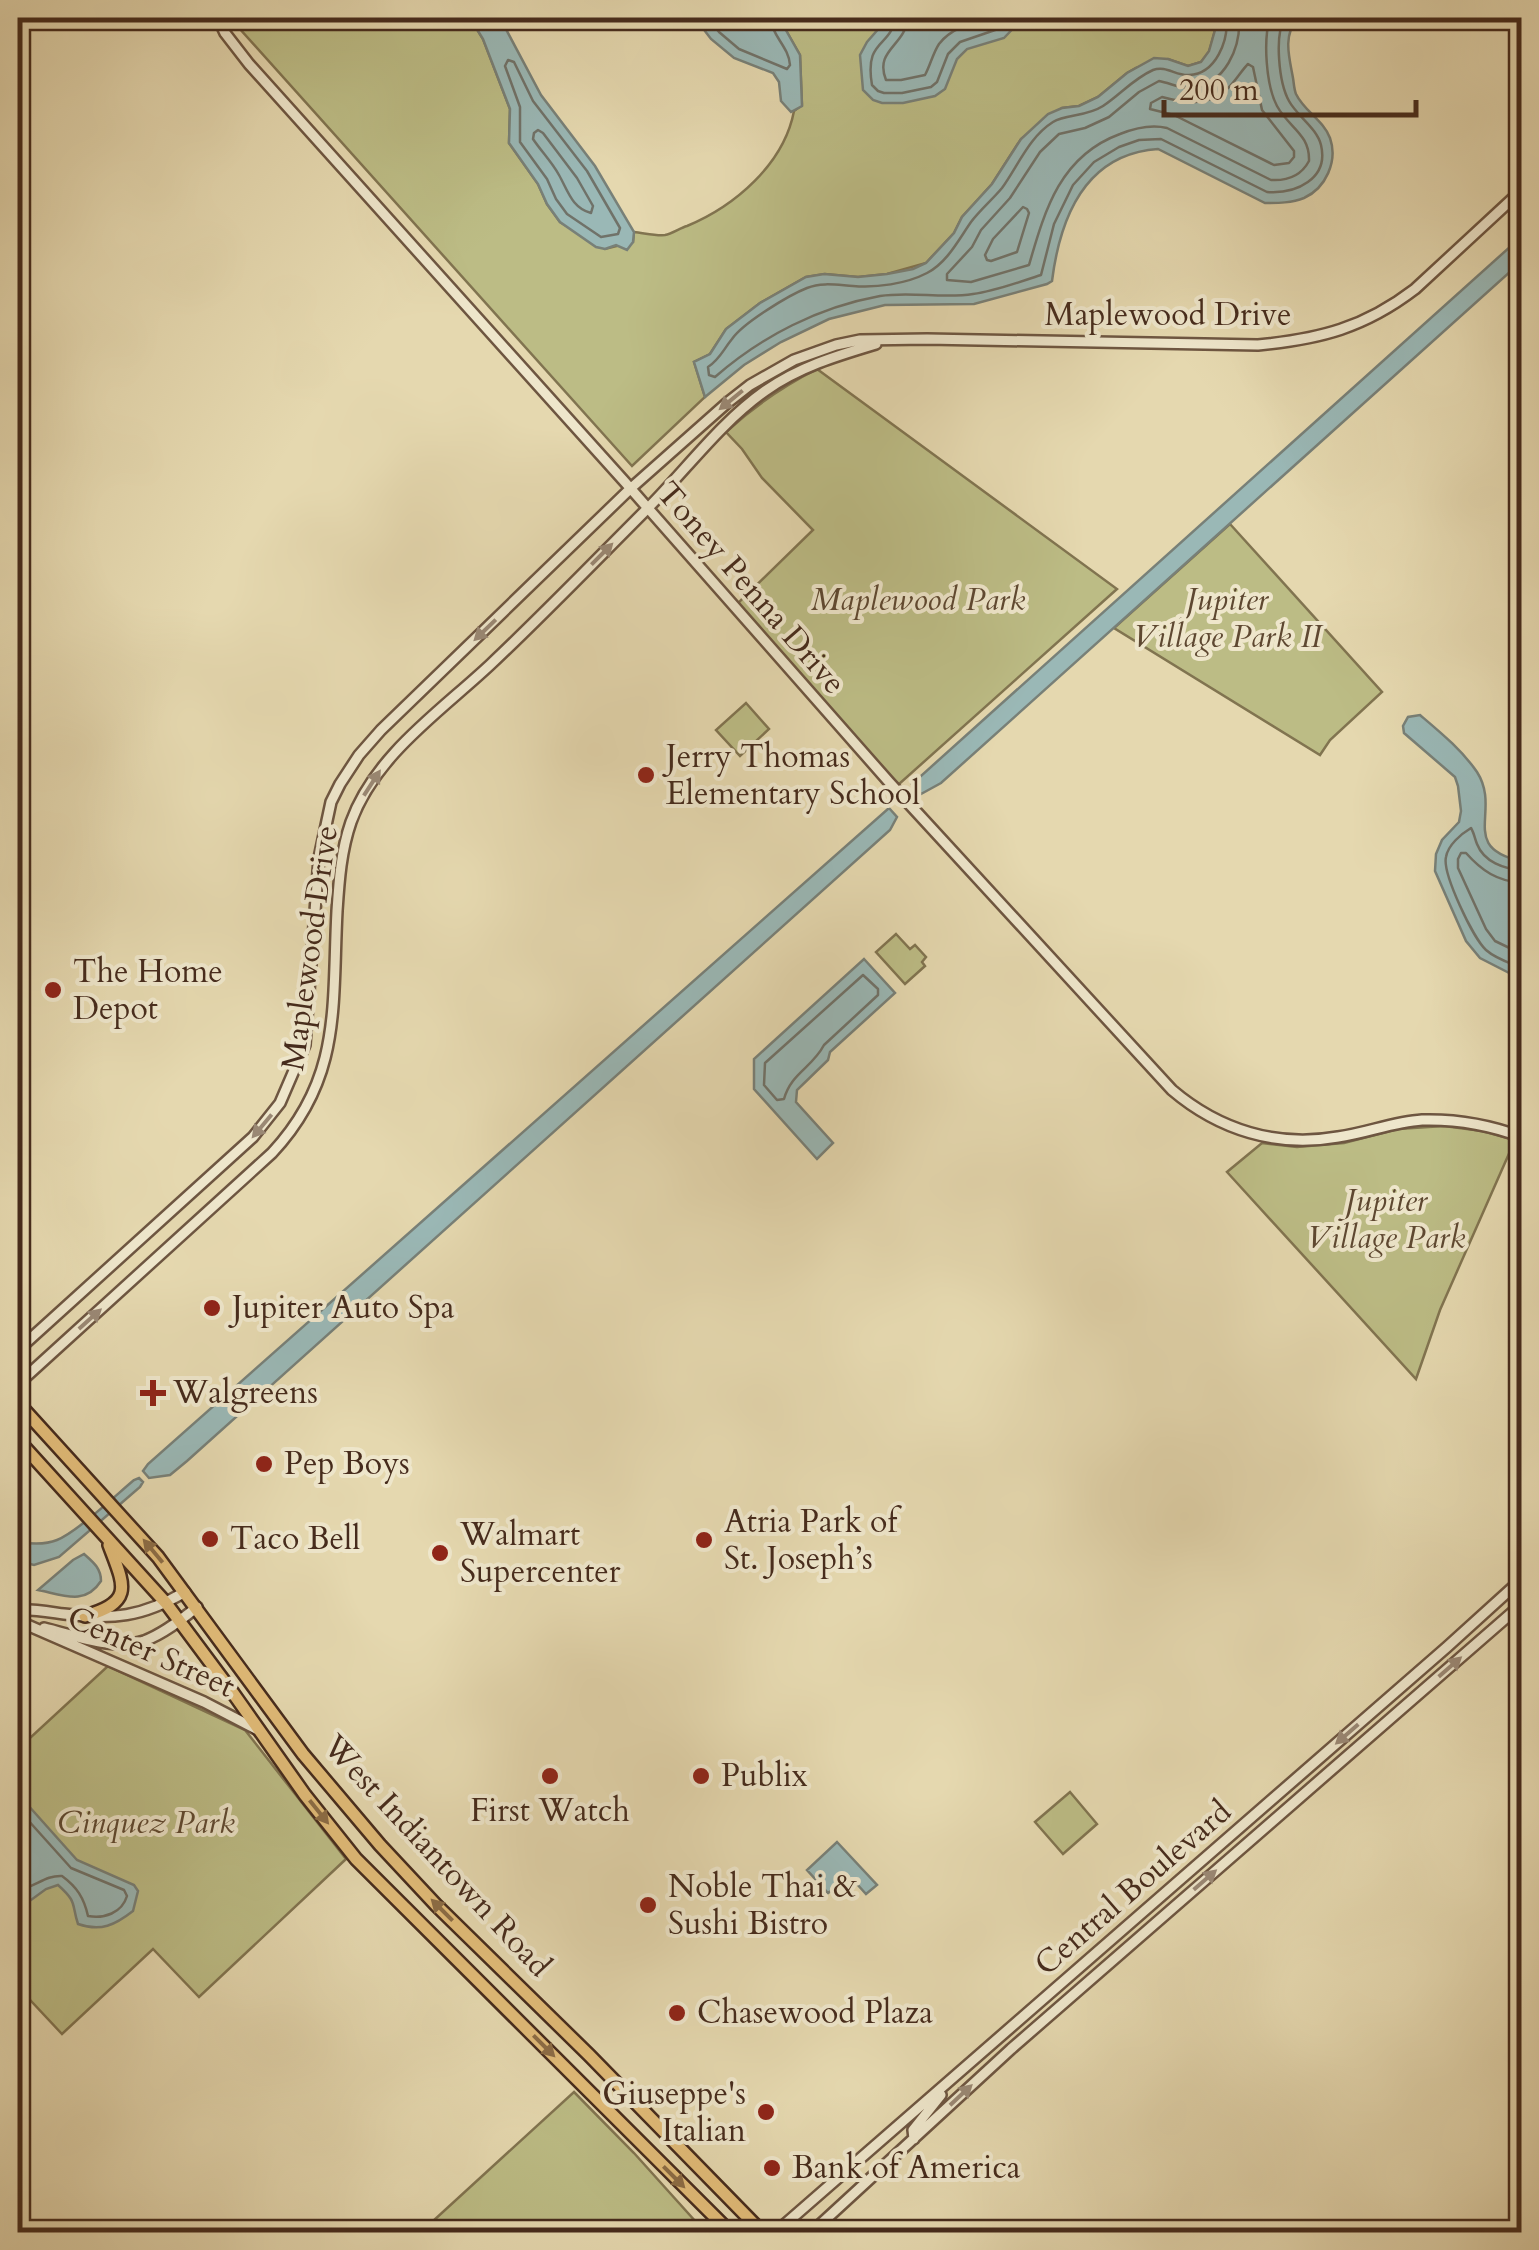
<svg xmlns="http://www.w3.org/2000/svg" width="1539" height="2250" viewBox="0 0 1539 2250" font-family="Cardo,serif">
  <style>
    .green { fill: #bcbc85; stroke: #817450; stroke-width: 2.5 }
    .water { fill: #9ab8b6; stroke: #788078; stroke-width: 2.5 }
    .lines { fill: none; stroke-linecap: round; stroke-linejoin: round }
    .shore { stroke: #707269; stroke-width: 2.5 }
    .minor-casing { stroke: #6e5641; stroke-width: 14 }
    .major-casing { stroke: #462b1c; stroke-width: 16 }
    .minor { stroke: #eee6cb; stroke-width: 9 }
    .major { stroke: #e2bc78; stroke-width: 11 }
    .oneway { fill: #9a8874 }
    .oneway2 { fill: #8c6c45 }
    .poi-dot { fill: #8f2418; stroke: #eee6cb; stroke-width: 4 }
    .labels { text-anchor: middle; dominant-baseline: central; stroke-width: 8; stroke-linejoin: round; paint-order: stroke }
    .street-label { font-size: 32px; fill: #462b1c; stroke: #eee6cb }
    .park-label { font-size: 32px; font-style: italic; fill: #5e4831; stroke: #eee6cb }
    .poi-label { font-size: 32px; fill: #462b1c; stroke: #eee6cb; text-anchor: start }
  </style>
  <rect width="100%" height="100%" fill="#e5d8af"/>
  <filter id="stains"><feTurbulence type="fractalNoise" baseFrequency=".002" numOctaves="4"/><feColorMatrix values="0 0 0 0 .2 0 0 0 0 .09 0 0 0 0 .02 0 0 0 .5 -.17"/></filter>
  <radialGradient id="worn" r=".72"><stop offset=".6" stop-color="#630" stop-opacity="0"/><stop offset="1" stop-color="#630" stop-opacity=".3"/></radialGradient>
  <path class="green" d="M 230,18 L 470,18 L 483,39 L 510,109 L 509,143 L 538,184 L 547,204 L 560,222 L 605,249 L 633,242 L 634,232 C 644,233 656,236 665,235 C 672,234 680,228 687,226 C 735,206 784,164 794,111 L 802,105 L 800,55 L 779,18 L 1216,18 L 1217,23 L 1209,52 L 1201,62 L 1188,66 L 1168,59 L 1136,68 L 1127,73 L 1098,97 L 1079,106 L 1062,108 L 1021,139 L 992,184 L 962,217 L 954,233 L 926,263 L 887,274 L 858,277 L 825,274 L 806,277 L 760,303 L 726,329 L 710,354 L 694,362 L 705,397 L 632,466 Z
    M 817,369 L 1117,589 L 898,785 L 738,603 L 813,530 L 762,478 L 742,449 L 726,432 C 754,406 784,386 817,369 Z
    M 1230,524 L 1382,692 L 1330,740 L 1320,755 L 1114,628 Z
    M 746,703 L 769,729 L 740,756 L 716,730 Z
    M 896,934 L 910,949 L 915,945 L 926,957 L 922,962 L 925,966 L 905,984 L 876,952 Z
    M 1444,1126 L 1482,1131 L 1515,1140 L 1440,1310 L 1416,1379 L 1227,1172 L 1262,1143 L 1297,1147 L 1344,1143 L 1398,1129 Z
    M 108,1666 L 245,1730 L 346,1859 L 199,1997 L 153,1949 L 62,2034 L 18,1987 L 18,1749 Z
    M 1070,1792 L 1097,1824 L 1063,1854 L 1035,1822 Z
    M 574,2092 L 634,2153 L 705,2232 L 421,2232 Z"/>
  <path class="water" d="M 470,18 L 500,18 L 541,95 L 595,166 L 634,232 L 633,242 L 627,250 L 616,245 L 605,249 L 596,247 L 560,222 L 547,204 L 538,184 L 509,143 L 510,109 L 483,39 Z
    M 695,18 L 779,18 L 800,55 L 802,106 L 791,112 L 781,101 L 779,82 L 773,73 L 734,58 L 711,39 Z
    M 888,18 L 1023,18 L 1004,38 L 967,49 L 957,59 L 945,89 L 935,96 L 903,103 L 882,103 L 873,100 L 863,90 L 860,55 L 867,42 Z
    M 1216,18 L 1297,18 C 1283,37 1289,56 1293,78 C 1294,84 1294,89 1296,94 C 1304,111 1324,121 1330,138 C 1338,161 1326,188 1304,198 C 1292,203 1278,203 1265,203 L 1158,149 C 1085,154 1060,218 1052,281 L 1047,284 L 974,304 L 885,305 L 829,319 L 781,342 L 744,365 L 705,397 L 694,362 L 710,354 L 726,329 L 760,303 L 806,277 L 824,274 L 858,277 L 887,274 L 913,269 L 926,263 L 954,233 L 962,217 L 992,184 L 1021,139 L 1048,114 L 1062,108 L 1079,106 L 1098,97 L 1127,73 L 1154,58 L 1168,59 L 1188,66 L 1201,62 L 1209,51 L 1217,23 Z
    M 1521,237 L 1521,262 L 941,783 L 921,794 L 912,784 Z
    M 1420,715 C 1440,732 1462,750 1477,772 C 1502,811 1458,847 1521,861 L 1521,979 L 1480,958 L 1466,941 L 1435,871 L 1436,854 L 1442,840 L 1459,822 L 1461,811 L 1458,786 L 1455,777 L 1404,733 L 1403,726 L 1408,717 Z
    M 889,808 L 897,817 L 890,830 L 187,1461 L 170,1475 L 149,1478 L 143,1471 L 148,1464 Z
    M 864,959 L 895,993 L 830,1052 L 828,1060 L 797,1090 L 796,1102 L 833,1143 L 817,1159 L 754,1089 L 754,1059 Z
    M 139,1478 L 143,1482 L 140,1487 L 59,1557 L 34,1565 L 18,1561 L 18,1542 C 31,1544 45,1545 57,1540 C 77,1532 116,1495 134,1480 Z
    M 84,1554 C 93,1562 101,1568 101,1581 C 85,1606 63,1595 38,1590 L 73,1560 Z
    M 18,1794 L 77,1860 L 134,1885 L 138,1891 L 133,1911 C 115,1925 101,1932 78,1924 C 71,1903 78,1903 58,1885 L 46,1889 L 31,1900 L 18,1898 Z
    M 837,1842 L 877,1885 L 866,1894 L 856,1883 L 847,1879 L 828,1893 L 807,1870 Z"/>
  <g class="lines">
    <path class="shore" d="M 707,18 L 719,32 L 739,49 L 787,69 L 790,65 C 789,47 772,36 770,18
      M 895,18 C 891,48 864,38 872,85 L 878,91 L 884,93 L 902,93 L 931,87 L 937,82 L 948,54 L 960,42 L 998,29 L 1009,18
      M 908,18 C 905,46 874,50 886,80 L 901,80 L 925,75 C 930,66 933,53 939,44 C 952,27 972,23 992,18
      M 1226,18 C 1229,40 1216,74 1189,75 C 1176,76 1166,65 1153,70 C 1133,79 1121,94 1103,106 C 1086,117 1066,114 1053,122 C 1029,137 1018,166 1002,188 C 992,200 980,210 971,222 C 959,239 947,263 927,273 C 906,284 876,288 853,286 C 837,285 822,282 807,288 C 789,295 743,323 732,339 C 723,350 720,359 708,367 L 709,375 L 715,377 C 762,336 819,307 880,296 C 911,291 943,299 973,294 C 996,291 1019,282 1041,275 L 1054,224 L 1073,185 L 1094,162 L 1119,147 L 1139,140 L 1161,139 L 1267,192 C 1296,194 1329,179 1321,145 C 1317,128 1297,116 1289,101 C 1279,83 1274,35 1285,18
      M 1239,18 C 1241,48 1225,84 1192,88 C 1181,89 1170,83 1159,81 L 1139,92 L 1109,117 L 1085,128 L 1059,134 L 1040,152 L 1010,198 L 981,230 L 972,247 L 947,274 L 947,280 L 971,282 L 1029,265 C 1045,210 1060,156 1120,134 C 1135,128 1151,124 1167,128 L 1271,180 C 1288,181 1301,176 1309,161 C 1310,134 1289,128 1277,106 C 1266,85 1263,40 1270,18
      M 508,60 L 514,62 L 533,101 L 587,171 L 620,228 L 618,234 L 601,237 L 567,214 L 556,199 L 547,179 L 520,142 L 520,107 L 505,66 Z
      M 1248,64 L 1253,67 L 1262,110 L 1294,151 L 1294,157 L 1289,163 L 1274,165 L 1174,115 L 1150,109 L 1151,103 L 1162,97 C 1184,103 1208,107 1227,89 C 1235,82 1241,71 1248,64 Z
      M 538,130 L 543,133 L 577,178 L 593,206 L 591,213 C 572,208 568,191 559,175 C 552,162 541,151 533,139 L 534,133 Z
      M 1023,207 L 1027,209 L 1029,213 L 1017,252 L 991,261 L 987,260 L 985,255 L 993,239 Z
      M 1522,870 C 1504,869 1484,862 1477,844 C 1475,839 1474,833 1471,828 C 1461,834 1448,845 1446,857 C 1442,873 1473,938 1486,950 C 1496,959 1510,963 1522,968
      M 1522,883 C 1497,881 1482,871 1466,853 L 1461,853 L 1458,859 L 1458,868 L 1486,929 L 1495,941 L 1522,954
      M 863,975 L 878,989 L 878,995 L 824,1045 C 812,1068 791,1073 784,1099 L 777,1100 L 764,1085 L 765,1063 Z
      M 18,1809 L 71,1868 L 124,1890 L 127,1896 C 122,1913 104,1919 88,1916 C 84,1898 77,1887 62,1876 C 44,1875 34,1889 18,1889"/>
    <g class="minor-casing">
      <path id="minor" d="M 218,18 L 225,33 L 249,64 L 624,481 L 889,782 L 1172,1090 C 1219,1130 1277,1148 1338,1137 C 1367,1133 1393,1122 1422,1120 C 1456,1119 1490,1125 1522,1137
        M 18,1350 L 253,1137 L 280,1103 L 305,1045 L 319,858 L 331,802 L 340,784 L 359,755 L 381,730 L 630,489 L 727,403 L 750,385 L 794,360 L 836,345 L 860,340 L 927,339 L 1258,345 C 1320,339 1364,328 1415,289 L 1522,190
        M 18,1384 L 272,1153 C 342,1078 332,1007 337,911 C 339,880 341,851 351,822 C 375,755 441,711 491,664 C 544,614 595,561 647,509 C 686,470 720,423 765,391 C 799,367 836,356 876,344
        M 18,1610 C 33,1609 49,1612 64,1614 C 113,1620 142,1617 185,1592
        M 18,1621 L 204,1702 L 256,1729
        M 44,1628 C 74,1635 113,1651 144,1641 C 163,1634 181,1620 197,1607
        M 914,2139 L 913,2130 L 941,2095
        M 776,2232 L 1447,1647 L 1522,1579
        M 812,2232 L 1011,2049 L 1522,1604"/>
    </g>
    <g class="major-casing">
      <path id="major" d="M 18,1403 L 158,1557 L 303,1754 L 380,1845 L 436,1905 L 589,2055 L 762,2232
        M 18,1440 L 166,1603 L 233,1693 L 305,1795 L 356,1859 L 730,2232
        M 85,1616 C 135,1602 124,1585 109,1545"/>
    </g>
    <use href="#minor" class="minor"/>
    <use href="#major" class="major"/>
  </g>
  <defs><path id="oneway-solid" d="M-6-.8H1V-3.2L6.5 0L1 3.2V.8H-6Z" transform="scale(2.5)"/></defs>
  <g class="oneway">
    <use href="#oneway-solid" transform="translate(731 400) rotate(141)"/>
    <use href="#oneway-solid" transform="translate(602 554) rotate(-45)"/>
    <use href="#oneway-solid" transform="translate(485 630) rotate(136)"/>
    <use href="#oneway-solid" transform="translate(372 783) rotate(-57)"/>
    <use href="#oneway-solid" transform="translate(262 1126) rotate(130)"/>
    <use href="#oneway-solid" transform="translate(90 1319) rotate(-42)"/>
    <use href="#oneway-solid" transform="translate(1450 1667) rotate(-41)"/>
    <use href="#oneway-solid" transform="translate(1347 1734) rotate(139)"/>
    <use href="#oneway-solid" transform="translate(1205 1880) rotate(-41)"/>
    <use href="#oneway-solid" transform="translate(961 2095) rotate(-43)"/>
  </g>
  <g class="oneway2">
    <use href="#oneway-solid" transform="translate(153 1551) rotate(-130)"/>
    <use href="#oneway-solid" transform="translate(319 1812) rotate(51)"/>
    <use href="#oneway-solid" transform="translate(442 1910) rotate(-135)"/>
    <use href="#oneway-solid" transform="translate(544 2046) rotate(45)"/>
    <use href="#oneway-solid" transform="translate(674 2177) rotate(45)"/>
  </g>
  <g class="poi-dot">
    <circle cx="646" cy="775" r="10"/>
    <circle cx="53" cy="990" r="10"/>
    <circle cx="212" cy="1308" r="10"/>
    <path d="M148 1378h10v10h10v10h-10v10h-10v-10h-10v-10h10z"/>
    <circle cx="264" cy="1464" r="10"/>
    <circle cx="210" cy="1539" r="10"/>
    <circle cx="704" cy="1540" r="10"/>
    <circle cx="440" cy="1553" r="10"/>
    <circle cx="550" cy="1776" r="10"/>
    <circle cx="701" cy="1776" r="10"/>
    <circle cx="648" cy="1905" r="10"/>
    <circle cx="677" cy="2013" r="10"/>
    <circle cx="766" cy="2112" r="10"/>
    <circle cx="772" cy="2168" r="10"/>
  </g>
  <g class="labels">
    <g class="street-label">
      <text x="1168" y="315">Maplewood Drive</text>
      <text transform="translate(751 588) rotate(49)">Toney Penna Drive</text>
      <text transform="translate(310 948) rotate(-82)">Maplewood Drive</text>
      <text transform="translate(151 1652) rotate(24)">Center Street</text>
      <text transform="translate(437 1856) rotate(47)">West Indiantown Road</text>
      <text transform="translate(1133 1888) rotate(-41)">Central Boulevard</text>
    </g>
    <g class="park-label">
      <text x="918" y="600">Maplewood Park</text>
      <text x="1227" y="600">Jupiter<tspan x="1227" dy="37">Village Park II</tspan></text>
      <text x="1386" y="1201">Jupiter<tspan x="1386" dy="37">Village Park</tspan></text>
      <text x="146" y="1823">Cinquez Park</text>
    </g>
    <g class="poi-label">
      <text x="666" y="757">Jerry Thomas<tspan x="666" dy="37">Elementary School</tspan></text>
      <text x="73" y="972">The Home<tspan x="73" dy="37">Depot</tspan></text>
      <text x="232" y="1308">Jupiter Auto Spa</text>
      <text x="173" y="1393">Walgreens</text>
      <text x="284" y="1464">Pep Boys</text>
      <text x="724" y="1522">Atria Park of<tspan x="724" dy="37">St. Joseph’s</tspan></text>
      <text x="460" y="1535">Walmart<tspan x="460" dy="37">Supercenter</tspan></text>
      <text x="230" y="1539">Taco Bell</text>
      <text x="721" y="1776">Publix</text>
      <text x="550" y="1811" text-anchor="middle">First Watch</text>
      <text x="668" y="1887">Noble Thai &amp;<tspan x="668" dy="37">Sushi Bistro</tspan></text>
      <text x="697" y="2013">Chasewood Plaza</text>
      <text x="746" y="2094" text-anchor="end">Giuseppe's<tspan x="746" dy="37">Italian</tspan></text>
      <text x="792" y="2168">Bank of America</text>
    </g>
  </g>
  <rect width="1539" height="2250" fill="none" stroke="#e5d8af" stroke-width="60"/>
  <rect x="20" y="20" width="1499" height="2210" fill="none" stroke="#462b1c" stroke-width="5"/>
  <rect x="30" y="30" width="1479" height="2190" fill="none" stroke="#462b1c" stroke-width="2.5"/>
  <path d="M1164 100v15h252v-15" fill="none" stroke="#462b1c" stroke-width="5"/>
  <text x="1179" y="100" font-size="30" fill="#462b1c" stroke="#eee6cb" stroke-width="8" paint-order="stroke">200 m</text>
  <rect width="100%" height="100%" filter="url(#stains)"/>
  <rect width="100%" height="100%" fill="url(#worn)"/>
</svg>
